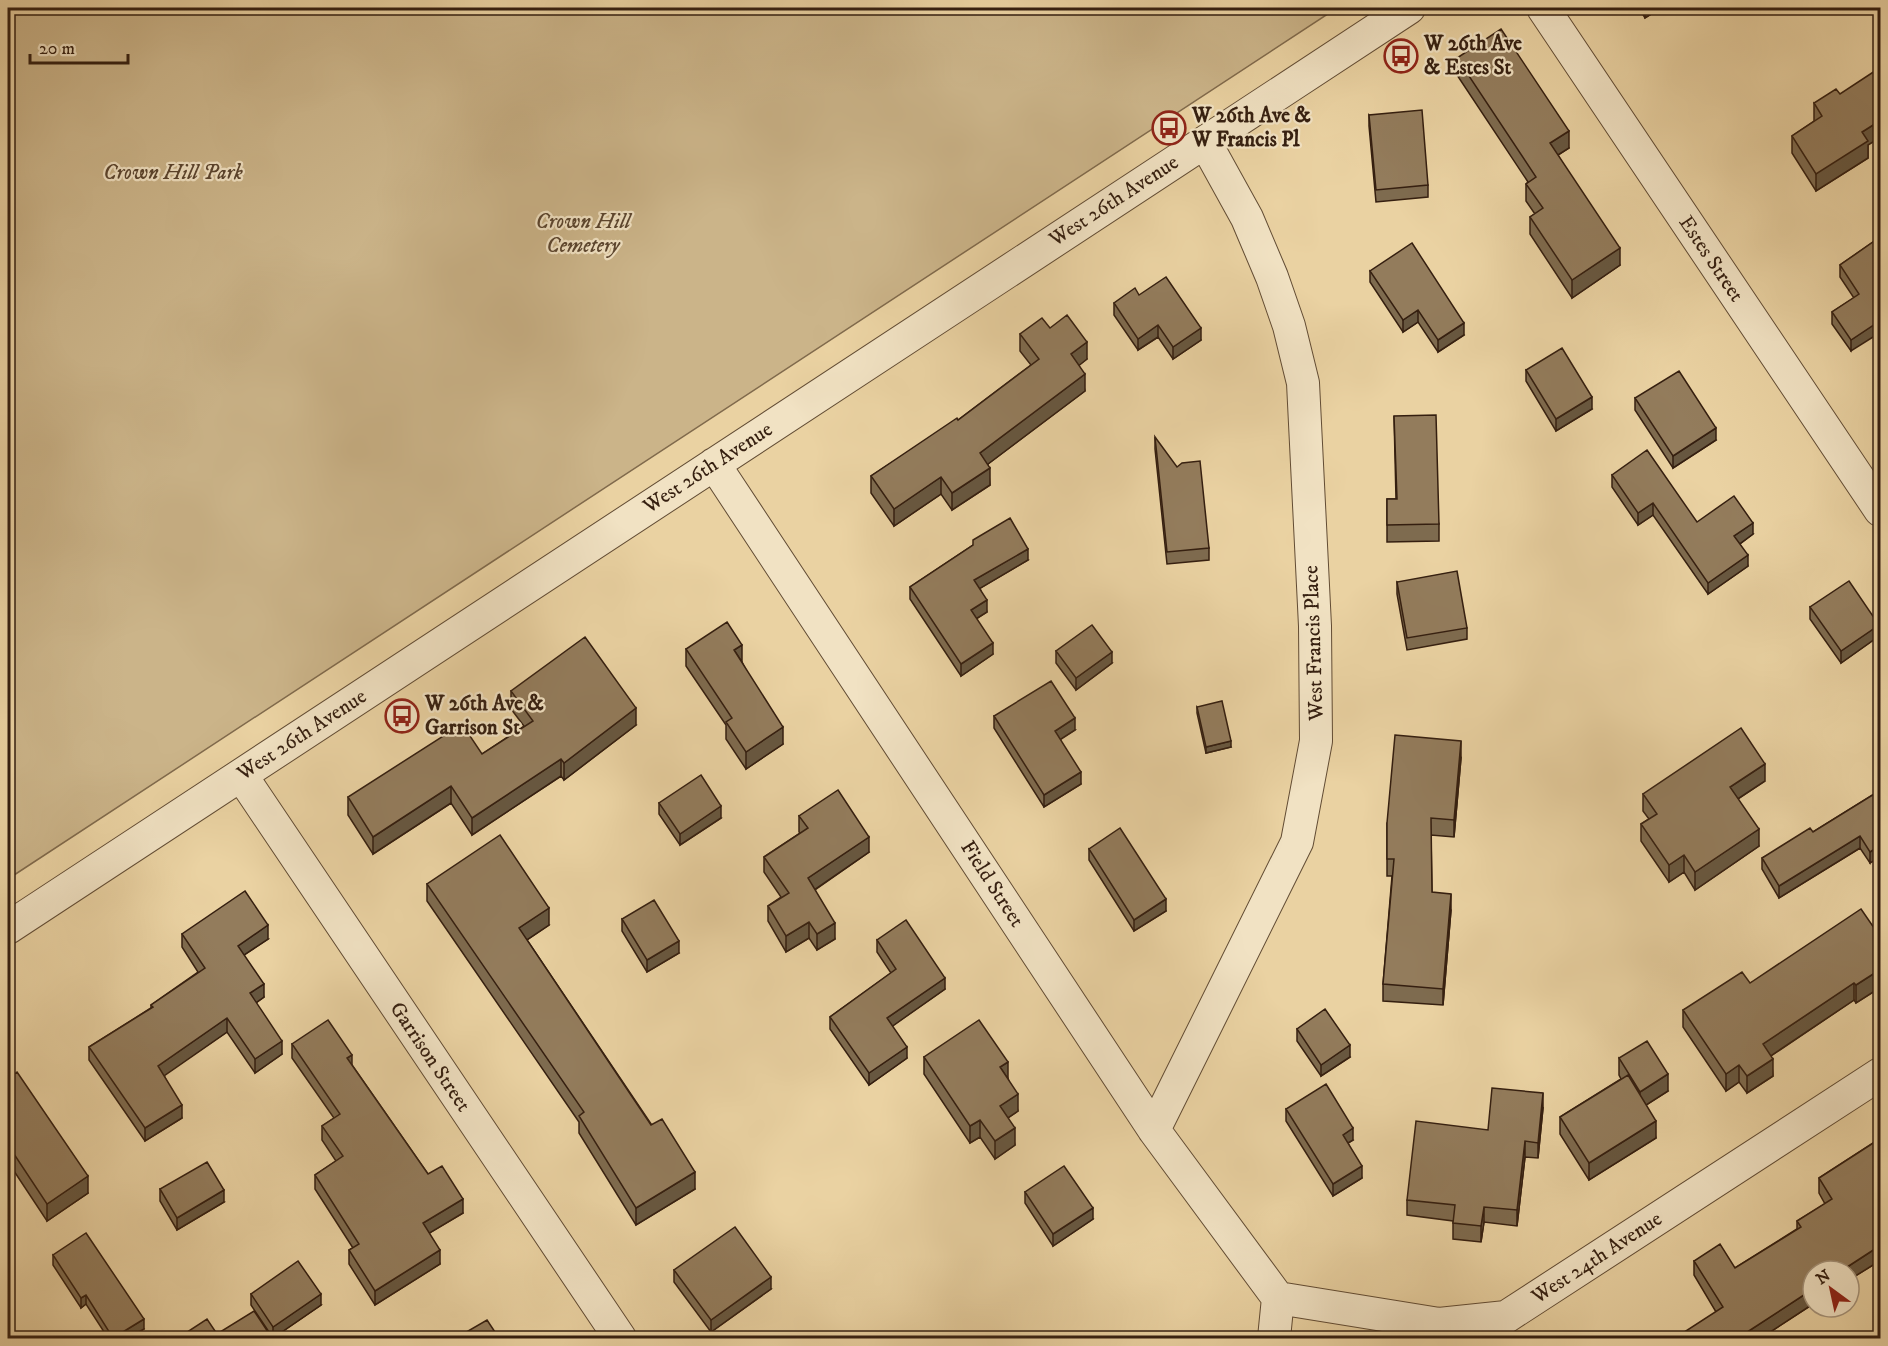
<svg xmlns="http://www.w3.org/2000/svg" width="1888" height="1346" viewBox="0 0 1888 1346" font-family="'IM FELL DW Pica',serif">
  <style>
    .green { fill: #cbb489; stroke: #806a4c; stroke-width: 1.5 }
    .lines { fill: none; stroke-linecap: round; stroke-linejoin: round }
    .minor-casing { stroke: #624c34; stroke-width: 34 }
    .minor { stroke: #f1e2c3; stroke-width: 32 }
    .wall { fill: #7e6b4f; stroke: #351f10; stroke-width: 1.5 }
    .shaded-wall { fill: #675740; stroke: #351f10; stroke-width: 1.5 }
    .building { fill: #937c5c; stroke: #351f10; stroke-width: 1.5 }
    .labels { text-anchor: middle; dominant-baseline: central; stroke-width: 4.5; stroke-linejoin: round; paint-order: stroke }
    .poi-label { font-size: 21px; font-weight: bold; fill: #351f10; stroke: #f1e2c3; text-anchor: start }
    .park-label { font-size: 21px; font-style: italic; fill: #5a442e; stroke: #f1e2c3 }
    .street-label { font-size: 21px; fill: #351f10; stroke: #f1e2c3 }
  </style>
  <rect width="100%" height="100%" fill="#ead2a2"/>
  <filter id="stains"><feTurbulence type="fractalNoise" baseFrequency=".00333" numOctaves="4"/><feColorMatrix values="0 0 0 0 .2 0 0 0 0 .09 0 0 0 0 .02 0 0 0 .5 -.17"/></filter>
  <radialGradient id="worn" r=".72"><stop offset=".6" stop-color="#630" stop-opacity="0"/><stop offset="1" stop-color="#630" stop-opacity=".3"/></radialGradient>
  <path class="green" d="M 8,8 L 1337,8 L 8,879 Z"/>
  <g class="lines">
    <g class="minor-casing">
      <path id="minor" d="M 1543,8 L 1880,510
        M 714,464 L 1154,1130 L 1278,1298
        M 241,775 L 620,1338
        M 8,928 L 1409,8
        M 1154,1130 L 1297,842 L 1316,741 L 1315,626 L 1303,383 L 1289,326 L 1272,277 L 1247,218 L 1205,142
        M 1278,1298 L 1439,1324 L 1506,1317 L 1880,1074
        M 1274,1338 L 1278,1298"/>
    </g>
    <use href="#minor" class="minor"/>
  </g>
  <path class="wall" d="M 1639,8 L 1661,8 L 1645,18 Z
    M 1457,58 L 1569,148 L 1558,155 L 1620,265 L 1572,298 L 1530,234 L 1530,217 L 1535,214 L 1526,201 L 1526,184 L 1528,182 L 1457,75 Z
    M 1814,103 L 1868,145 L 1868,158 L 1816,191 L 1792,153 L 1792,136 L 1814,121 Z
    M 1369,115 L 1428,185 L 1428,197 L 1376,202 L 1369,126 Z
    M 1873,242 L 1851,351 L 1832,324 L 1832,312 L 1854,298 L 1840,277 L 1840,265 Z
    M 1370,271 L 1464,335 L 1438,352 L 1418,322 L 1403,332 L 1370,282 Z
    M 1139,295 L 1201,340 L 1173,359 L 1158,337 L 1138,350 L 1114,315 L 1114,303 Z
    M 1050,328 L 1087,359 L 1079,365 L 1085,391 L 988,464 L 990,485 L 952,510 L 941,494 L 894,526 L 871,493 L 871,476 L 958,420 L 1031,365 L 1020,351 L 1020,334 Z
    M 1526,370 L 1592,409 L 1556,431 L 1526,381 Z
    M 1635,398 L 1716,440 L 1673,468 L 1635,410 Z
    M 1394,416 L 1439,524 L 1439,541 L 1387,542 L 1387,499 L 1396,499 Z
    M 1155,437 L 1209,548 L 1209,560 L 1167,564 L 1155,449 Z
    M 1612,475 L 1697,522 L 1753,534 L 1740,544 L 1748,566 L 1708,594 L 1653,515 L 1638,525 L 1612,487 Z
    M 973,545 L 1028,560 L 980,588 L 987,612 L 976,619 L 993,654 L 961,676 L 910,599 L 910,587 Z
    M 1397,582 L 1467,628 L 1467,639 L 1407,650 L 1397,594 Z
    M 1810,607 L 1879,636 L 1841,663 L 1810,619 Z
    M 686,649 L 742,662 L 783,744 L 746,769 L 726,739 L 726,725 L 686,666 Z
    M 1056,651 L 1112,663 L 1076,690 L 1056,663 Z
    M 511,691 L 636,725 L 564,780 L 561,776 L 472,835 L 451,803 L 373,854 L 348,815 L 348,797 L 482,754 L 524,726 L 511,709 Z
    M 1197,707 L 1231,747 L 1206,753 L 1197,713 Z
    M 994,716 L 1075,730 L 1060,739 L 1081,784 L 1044,807 L 994,728 Z
    M 1461,758 L 1454,837 L 1431,835 L 1432,892 L 1451,910 L 1443,1005 L 1383,1001 L 1383,984 L 1392,876 L 1387,876 L 1387,823 Z
    M 1765,781 L 1738,799 L 1759,846 L 1695,890 L 1684,872 L 1669,882 L 1641,841 L 1641,824 L 1649,819 L 1643,811 L 1643,794 Z
    M 1879,791 L 1870,863 L 1860,848 L 1779,898 L 1762,869 L 1762,858 L 1813,832 Z
    M 659,803 L 721,818 L 680,845 L 659,814 Z
    M 799,816 L 869,852 L 815,890 L 835,939 L 817,950 L 809,938 L 786,952 L 768,921 L 768,906 L 781,897 L 764,872 L 764,857 L 800,833 L 799,832 Z
    M 1089,849 L 1166,911 L 1134,931 L 1089,860 Z
    M 427,884 L 549,925 L 527,940 L 695,1189 L 636,1225 L 579,1133 L 579,1122 L 427,901 Z
    M 622,919 L 679,953 L 647,972 L 622,931 Z
    M 182,934 L 268,939 L 244,955 L 264,997 L 256,1003 L 282,1054 L 255,1073 L 227,1032 L 164,1075 L 182,1118 L 145,1141 L 89,1060 L 89,1047 L 151,1008 L 151,1005 L 198,972 L 182,947 Z
    M 1881,938 L 1881,987 L 1856,1003 L 1854,1000 L 1771,1056 L 1773,1076 L 1747,1093 L 1739,1082 L 1726,1091 L 1683,1027 L 1683,1010 L 1750,983 Z
    M 877,940 L 945,989 L 892,1026 L 907,1058 L 869,1085 L 830,1029 L 830,1017 L 891,973 L 877,952 Z
    M 1297,1029 L 1350,1057 L 1321,1076 L 1297,1041 Z
    M 292,1044 L 352,1065 L 428,1174 L 463,1213 L 429,1233 L 440,1264 L 375,1305 L 349,1264 L 349,1250 L 353,1248 L 315,1189 L 315,1175 L 336,1161 L 322,1140 L 322,1126 L 334,1118 L 292,1058 Z
    M 924,1057 L 1008,1078 L 1018,1111 L 1008,1118 L 1015,1145 L 995,1159 L 980,1137 L 970,1143 L 924,1074 Z
    M 1619,1058 L 1668,1091 L 1646,1105 L 1656,1138 L 1589,1180 L 1560,1134 L 1560,1117 L 1621,1079 L 1619,1075 Z
    M 8,1079 L 88,1193 L 47,1221 L 8,1162 Z
    M 1543,1108 L 1538,1158 L 1525,1157 L 1517,1226 L 1484,1222 L 1481,1242 L 1453,1239 L 1453,1221 L 1407,1215 L 1407,1200 L 1488,1130 Z
    M 1286,1109 L 1353,1140 L 1348,1143 L 1362,1178 L 1333,1196 L 1286,1121 Z
    M 1881,1138 L 1881,1260 L 1849,1280 L 1849,1271 L 1813,1271 L 1813,1304 L 1761,1338 L 1716,1312 L 1694,1275 L 1694,1261 L 1735,1268 L 1797,1229 L 1797,1221 L 1825,1204 L 1819,1193 L 1819,1178 Z
    M 160,1189 L 224,1202 L 177,1230 L 160,1201 Z
    M 1025,1192 L 1093,1219 L 1053,1246 L 1025,1203 Z
    M 53,1255 L 144,1329 L 128,1338 L 108,1338 L 86,1304 L 81,1308 L 53,1265 Z
    M 674,1270 L 771,1289 L 711,1332 L 674,1282 Z
    M 251,1294 L 321,1305 L 273,1338 L 251,1305 Z"/>
  <path class="shaded-wall" d="M 1645,8 L 1661,8 L 1645,18 Z
    M 1881,120 L 1881,137 L 1868,145 L 1868,158 L 1816,191 L 1816,174 L 1862,132 Z
    M 1569,131 L 1569,148 L 1550,160 L 1550,143 Z
    M 1620,248 L 1620,265 L 1572,298 L 1572,280 Z
    M 1418,310 L 1418,322 L 1403,332 L 1403,320 Z
    M 1881,320 L 1881,332 L 1851,351 L 1851,340 Z
    M 1464,323 L 1464,335 L 1438,352 L 1438,340 Z
    M 1158,325 L 1158,337 L 1138,350 L 1138,339 Z
    M 1201,328 L 1201,340 L 1173,359 L 1173,347 Z
    M 1087,342 L 1087,359 L 1071,372 L 1071,354 Z
    M 1085,374 L 1085,391 L 980,470 L 980,453 Z
    M 1592,397 L 1592,409 L 1556,431 L 1556,419 Z
    M 1716,428 L 1716,440 L 1673,468 L 1673,456 Z
    M 990,468 L 990,485 L 952,510 L 952,493 Z
    M 941,477 L 941,494 L 894,526 L 894,509 Z
    M 1653,503 L 1653,515 L 1638,525 L 1638,513 Z
    M 1753,523 L 1753,534 L 1734,548 L 1734,536 Z
    M 1028,549 L 1028,560 L 974,592 L 974,580 Z
    M 1748,555 L 1748,566 L 1708,594 L 1708,583 Z
    M 987,600 L 987,612 L 971,622 L 971,610 Z
    M 1879,625 L 1879,636 L 1841,663 L 1841,651 Z
    M 993,643 L 993,654 L 961,676 L 961,664 Z
    M 742,645 L 742,662 L 734,650 Z
    M 1112,652 L 1112,663 L 1076,690 L 1076,678 Z
    M 636,708 L 636,725 L 564,780 L 564,763 Z
    M 1075,718 L 1075,730 L 1055,743 L 1055,731 Z
    M 783,727 L 783,744 L 746,769 L 746,752 Z
    M 1231,741 L 1231,747 L 1206,753 L 1206,747 Z
    M 1461,741 L 1461,758 L 1454,837 L 1454,820 Z
    M 561,759 L 561,776 L 472,835 L 472,818 Z
    M 1765,764 L 1765,781 L 1730,804 L 1730,787 Z
    M 1081,772 L 1081,784 L 1044,807 L 1044,795 Z
    M 451,786 L 451,803 L 373,854 L 373,837 Z
    M 721,806 L 721,818 L 680,845 L 680,834 Z
    M 1759,829 L 1759,846 L 1695,890 L 1695,872 Z
    M 1860,836 L 1860,848 L 1779,898 L 1779,886 Z
    M 869,837 L 869,852 L 808,894 L 808,878 Z
    M 1881,845 L 1881,857 L 1870,863 L 1870,852 Z
    M 1684,855 L 1684,872 L 1669,882 L 1669,865 Z
    M 1451,894 L 1451,910 L 1443,1005 L 1443,989 Z
    M 1166,899 L 1166,911 L 1134,931 L 1134,920 Z
    M 549,908 L 549,925 L 519,945 L 519,928 Z
    M 809,922 L 809,938 L 786,952 L 786,936 Z
    M 835,923 L 835,939 L 817,950 L 817,934 Z
    M 268,925 L 268,939 L 238,959 L 238,946 Z
    M 679,941 L 679,953 L 647,972 L 647,960 Z
    M 1881,969 L 1881,987 L 1856,1003 L 1856,985 Z
    M 945,978 L 945,989 L 887,1030 L 887,1018 Z
    M 1854,983 L 1854,1000 L 1763,1061 L 1763,1044 Z
    M 264,984 L 264,997 L 250,1007 L 250,993 Z
    M 227,1018 L 227,1032 L 158,1080 L 158,1066 Z
    M 282,1041 L 282,1054 L 255,1073 L 255,1059 Z
    M 1350,1045 L 1350,1057 L 1321,1076 L 1321,1065 Z
    M 907,1047 L 907,1058 L 869,1085 L 869,1073 Z
    M 352,1055 L 352,1069 L 347,1058 Z
    M 1773,1059 L 1773,1076 L 1747,1093 L 1747,1076 Z
    M 1008,1062 L 1008,1079 L 1000,1067 Z
    M 1739,1065 L 1739,1082 L 1726,1091 L 1726,1074 Z
    M 1668,1074 L 1668,1091 L 1640,1109 L 1640,1092 Z
    M 1543,1093 L 1543,1108 L 1538,1158 L 1538,1143 Z
    M 1018,1094 L 1018,1111 L 1000,1123 L 1000,1106 Z
    M 182,1105 L 182,1118 L 145,1141 L 145,1128 Z
    M 980,1120 L 980,1137 L 970,1143 L 970,1126 Z
    M 1656,1121 L 1656,1138 L 1589,1180 L 1589,1163 Z
    M 1015,1128 L 1015,1145 L 995,1159 L 995,1141 Z
    M 1353,1128 L 1353,1140 L 1343,1146 L 1343,1135 Z
    M 1525,1141 L 1525,1157 L 1517,1226 L 1517,1210 Z
    M 1362,1166 L 1362,1178 L 1333,1196 L 1333,1184 Z
    M 695,1172 L 695,1189 L 636,1225 L 636,1208 Z
    M 88,1176 L 88,1193 L 47,1221 L 47,1204 Z
    M 224,1190 L 224,1202 L 177,1230 L 177,1218 Z
    M 463,1199 L 463,1213 L 423,1237 L 423,1223 Z
    M 1881,1206 L 1881,1221 L 1876,1209 Z
    M 1484,1207 L 1484,1222 L 1481,1242 L 1481,1226 Z
    M 1093,1208 L 1093,1219 L 1053,1246 L 1053,1234 Z
    M 1881,1245 L 1881,1260 L 1849,1280 L 1849,1271 L 1841,1271 Z
    M 440,1250 L 440,1264 L 375,1305 L 375,1291 Z
    M 771,1277 L 771,1289 L 711,1332 L 711,1320 Z
    M 1813,1289 L 1813,1304 L 1761,1338 L 1738,1338 Z
    M 321,1294 L 321,1305 L 273,1338 L 273,1327 Z
    M 86,1295 L 86,1304 L 81,1308 L 81,1298 Z
    M 144,1319 L 144,1329 L 128,1338 L 113,1338 Z"/>
  <path class="building" d="M 1501,29 L 1569,131 L 1550,143 L 1620,248 L 1572,280 L 1530,217 L 1543,208 L 1526,184 L 1536,177 L 1457,58 Z
    M 1881,67 L 1881,120 L 1862,132 L 1868,141 L 1816,174 L 1792,136 L 1822,116 L 1814,103 L 1836,89 L 1840,94 Z
    M 1422,110 L 1428,185 L 1376,190 L 1369,115 Z
    M 1873,242 L 1881,253 L 1881,320 L 1851,340 L 1832,312 L 1859,294 L 1840,265 Z
    M 1412,243 L 1464,323 L 1438,340 L 1418,310 L 1403,320 L 1370,271 Z
    M 1166,277 L 1201,328 L 1173,347 L 1158,325 L 1138,339 L 1114,303 L 1135,288 L 1139,295 Z
    M 1067,315 L 1087,342 L 1071,354 L 1085,374 L 980,453 L 990,468 L 952,493 L 941,477 L 894,509 L 871,476 L 957,418 L 958,420 L 1039,359 L 1020,334 L 1042,318 L 1050,328 Z
    M 1562,348 L 1592,397 L 1556,419 L 1526,370 Z
    M 1679,371 L 1716,428 L 1673,456 L 1635,398 Z
    M 1436,415 L 1439,524 L 1387,525 L 1387,499 L 1397,499 L 1394,416 Z
    M 1155,437 L 1177,467 L 1182,463 L 1200,461 L 1209,548 L 1167,552 Z
    M 1647,450 L 1697,522 L 1734,496 L 1753,523 L 1734,536 L 1748,555 L 1708,583 L 1653,503 L 1638,513 L 1612,475 Z
    M 1010,518 L 1028,549 L 974,580 L 987,600 L 971,610 L 993,643 L 961,664 L 910,587 L 973,545 L 973,540 Z
    M 1457,571 L 1467,628 L 1407,638 L 1397,582 Z
    M 1849,581 L 1879,625 L 1841,651 L 1810,607 Z
    M 727,622 L 742,645 L 734,650 L 783,727 L 746,752 L 726,722 L 732,718 L 686,649 Z
    M 1092,625 L 1112,652 L 1076,678 L 1056,651 Z
    M 585,637 L 636,708 L 564,763 L 561,759 L 472,818 L 451,786 L 373,837 L 348,797 L 462,724 L 482,754 L 533,721 L 511,691 Z
    M 1051,681 L 1075,718 L 1055,731 L 1081,772 L 1044,795 L 994,716 Z
    M 1222,701 L 1231,741 L 1206,747 L 1197,707 Z
    M 1741,728 L 1765,764 L 1730,787 L 1759,829 L 1695,872 L 1684,855 L 1669,865 L 1641,824 L 1657,814 L 1643,794 Z
    M 1395,735 L 1461,741 L 1454,820 L 1431,818 L 1432,892 L 1451,894 L 1443,989 L 1383,984 L 1394,859 L 1387,859 L 1387,823 Z
    M 701,775 L 721,806 L 680,834 L 659,803 Z
    M 838,790 L 869,837 L 808,878 L 835,923 L 817,934 L 809,922 L 786,936 L 768,906 L 789,893 L 764,857 L 808,828 L 799,816 Z
    M 1879,791 L 1881,793 L 1881,845 L 1870,852 L 1860,836 L 1779,886 L 1762,858 L 1810,828 L 1813,832 Z
    M 1120,828 L 1166,899 L 1134,920 L 1089,849 Z
    M 500,835 L 549,908 L 519,928 L 651,1125 L 662,1119 L 695,1172 L 636,1208 L 579,1116 L 584,1112 L 427,884 Z
    M 245,891 L 268,925 L 238,946 L 264,984 L 250,993 L 282,1041 L 255,1059 L 227,1018 L 158,1066 L 182,1105 L 145,1128 L 89,1047 L 153,1007 L 151,1005 L 205,968 L 182,934 Z
    M 654,900 L 679,941 L 647,960 L 622,919 Z
    M 1861,909 L 1881,938 L 1881,969 L 1856,985 L 1854,983 L 1763,1044 L 1773,1059 L 1747,1076 L 1739,1065 L 1726,1074 L 1683,1010 L 1742,972 L 1750,983 Z
    M 906,920 L 945,978 L 887,1018 L 907,1047 L 869,1073 L 830,1017 L 896,969 L 877,940 Z
    M 1325,1009 L 1350,1045 L 1321,1065 L 1297,1029 Z
    M 328,1020 L 352,1055 L 347,1058 L 428,1174 L 442,1166 L 463,1199 L 423,1223 L 440,1250 L 375,1291 L 349,1250 L 359,1244 L 315,1175 L 343,1156 L 322,1126 L 340,1114 L 292,1044 Z
    M 979,1020 L 1008,1062 L 1000,1067 L 1018,1094 L 1000,1106 L 1015,1128 L 995,1141 L 980,1120 L 970,1126 L 924,1057 Z
    M 1647,1041 L 1668,1074 L 1640,1092 L 1619,1058 Z
    M 17,1072 L 88,1176 L 47,1204 L 8,1145 L 8,1079 Z
    M 1628,1075 L 1656,1121 L 1589,1163 L 1560,1117 Z
    M 1326,1084 L 1353,1128 L 1343,1135 L 1362,1166 L 1333,1184 L 1286,1109 Z
    M 1492,1088 L 1543,1093 L 1538,1143 L 1525,1141 L 1517,1210 L 1484,1207 L 1481,1226 L 1453,1223 L 1455,1205 L 1407,1200 L 1416,1121 L 1488,1130 Z
    M 1881,1138 L 1881,1206 L 1876,1209 L 1881,1216 L 1881,1245 L 1841,1271 L 1813,1271 L 1813,1289 L 1738,1338 L 1675,1338 L 1723,1307 L 1694,1261 L 1720,1244 L 1735,1268 L 1801,1227 L 1797,1221 L 1832,1199 L 1819,1178 Z
    M 207,1162 L 224,1190 L 177,1218 L 160,1189 Z
    M 1064,1166 L 1093,1208 L 1053,1234 L 1025,1192 Z
    M 735,1227 L 771,1277 L 711,1320 L 674,1270 Z
    M 86,1233 L 144,1319 L 113,1338 L 86,1295 L 81,1298 L 53,1255 Z
    M 298,1261 L 321,1294 L 273,1327 L 251,1294 Z
    M 254,1311 L 272,1338 L 178,1338 L 207,1319 L 217,1334 Z
    M 487,1320 L 499,1338 L 456,1338 Z"/>
  <defs>
    <g id="bus-ring" transform="scale(1.725)"><circle r="9.5" fill="#f1e2c3" stroke="#8f2418" stroke-width="1.5"/><path d="M-5-6H5V4H4V6H2V4H-2V6H-4V4H-5ZM-3.5-4V0h7V-4ZM-3.5 1.2v1.5H-2V1.2ZM2 1.2v1.5H3.5V1.2Z" fill="#8f2418"/></g>
  </defs>
  <g fill-rule="evenodd">
    <use href="#bus-ring" x="1401" y="56"/>
    <use href="#bus-ring" x="1169" y="128"/>
    <use href="#bus-ring" x="402" y="716"/>
  </g>
  <g class="labels">
    <g class="poi-label">
      <text x="1424" y="44">W 26th Ave<tspan x="1424" dy="24">&amp; Estes St</tspan></text>
      <text x="1192" y="116">W 26th Ave &amp;<tspan x="1192" dy="24">W Francis Pl</tspan></text>
      <text x="425" y="704">W 26th Ave &amp;<tspan x="425" dy="24">Garrison St</tspan></text>
    </g>
    <g class="park-label">
      <text x="173" y="173">Crown Hill Park</text>
      <text x="583" y="222">Crown Hill<tspan x="583" dy="24">Cemetery</tspan></text>
    </g>
    <g class="street-label">
      <text transform="translate(1114 201) rotate(-33)">West 26th Avenue</text>
      <text transform="translate(1711 259) rotate(56)">Estes Street</text>
      <text transform="translate(708 468) rotate(-33)">West 26th Avenue</text>
      <text transform="translate(1314 643) rotate(-92)">West Francis Place</text>
      <text transform="translate(302 735) rotate(-33)">West 26th Avenue</text>
      <text transform="translate(992 884) rotate(57)">Field Street</text>
      <text transform="translate(430 1057) rotate(56)">Garrison Street</text>
      <text transform="translate(1597 1258) rotate(-33)">West 24th Avenue</text>
    </g>
  </g>
  <rect width="1888" height="1346" fill="none" stroke="#ead2a2" stroke-width="30"/>
  <rect x="9" y="9" width="1870" height="1328" fill="none" stroke="#351f10" stroke-width="3"/>
  <rect x="15" y="15" width="1858" height="1316" fill="none" stroke="#351f10" stroke-width="1.5"/>
  <g transform="translate(1831 1289) rotate(327)"><circle r="28" fill="#f1e2c3" stroke="#a6947b" stroke-width="1.5"/>
  <path d="M0-4.5L10 22L0 15L-10 22Z" fill="#8f2418"/>
  <text y="-9" font-size="16" font-weight="bold" text-anchor="middle" fill="#351f10">N</text>
  </g>
  <path d="M30 54v9h98v-9" fill="none" stroke="#351f10" stroke-width="3"/>
  <text x="39" y="54" font-size="18" fill="#351f10" stroke="#f1e2c3" stroke-width="4.5" paint-order="stroke">20 m</text>
  <rect width="100%" height="100%" filter="url(#stains)"/>
  <rect width="100%" height="100%" fill="url(#worn)"/>
</svg>
